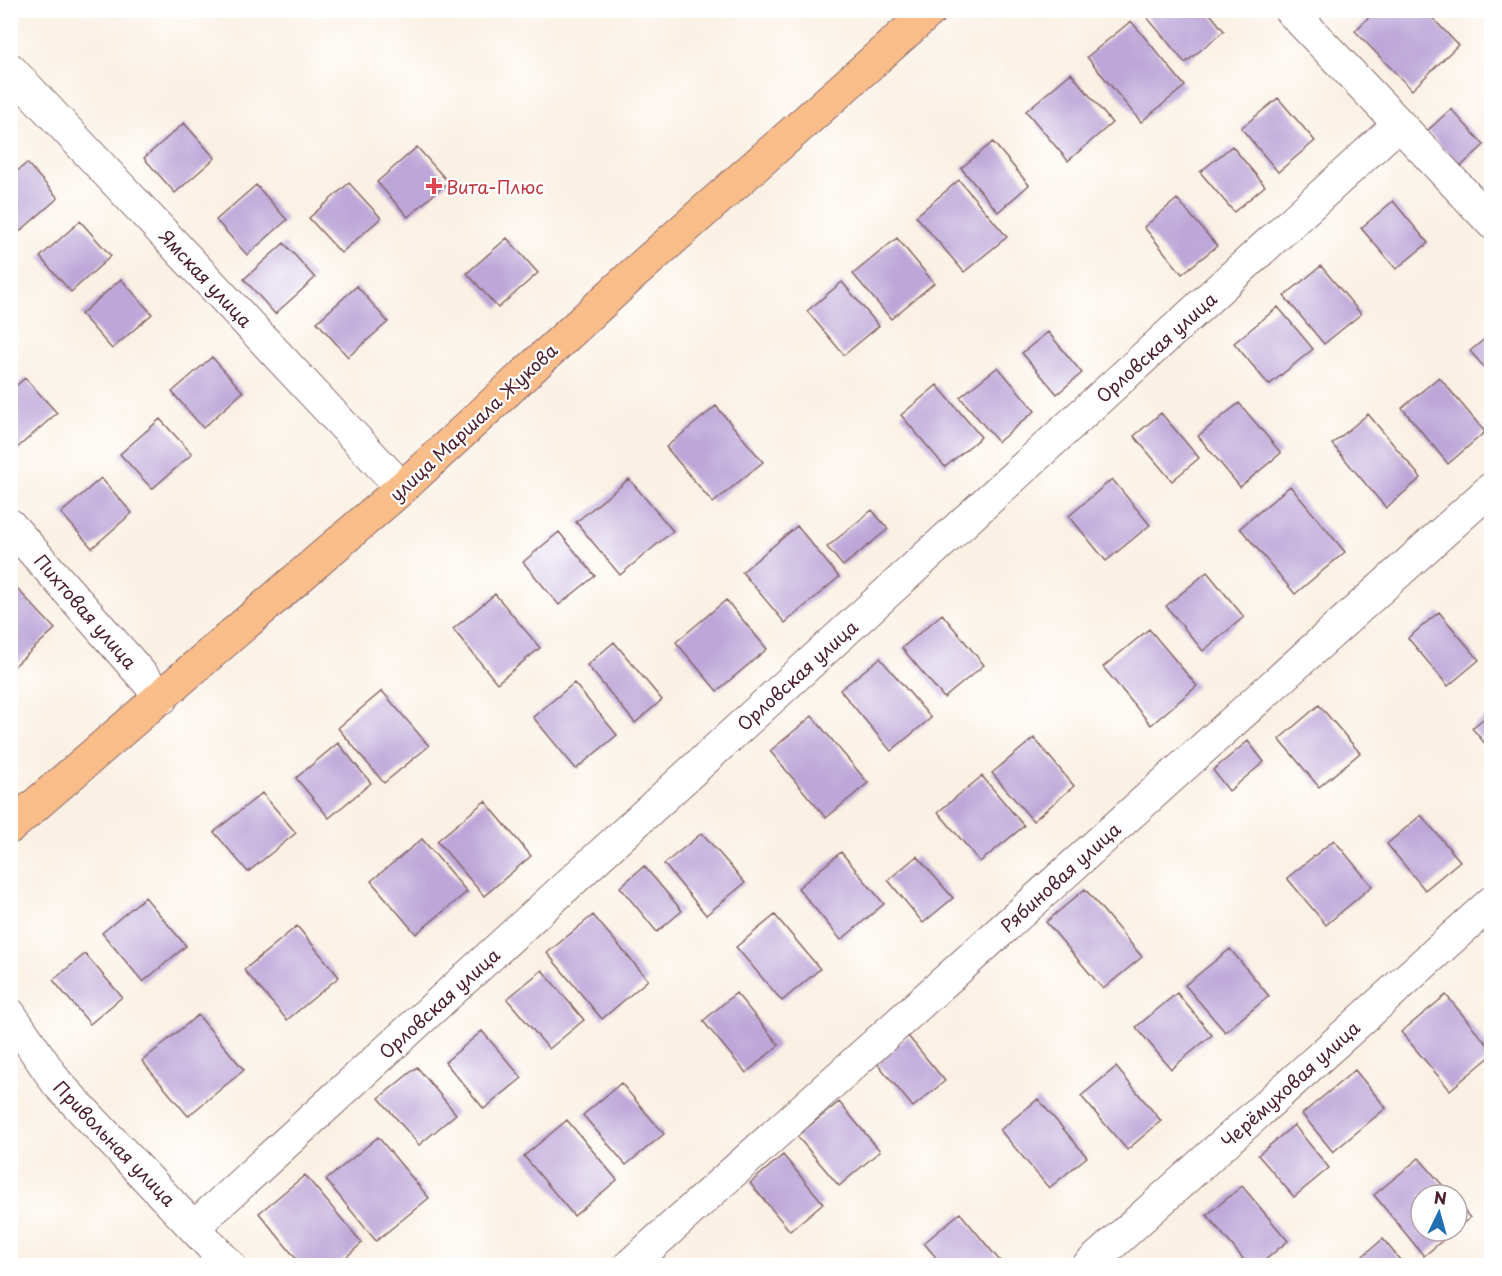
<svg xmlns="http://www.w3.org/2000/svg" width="1502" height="1276" viewBox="0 0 1502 1276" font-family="'Playpen Sans',sans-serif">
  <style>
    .building { fill: #bda7d8 }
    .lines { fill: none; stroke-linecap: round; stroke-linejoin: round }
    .minor-casing { stroke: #88686b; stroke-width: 34 }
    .major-casing { stroke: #88686b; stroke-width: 35 }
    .minor { stroke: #fff; stroke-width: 32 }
    .major { stroke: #f9bd89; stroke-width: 33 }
    .health-dot { fill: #e0444e; stroke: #fff; stroke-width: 2 }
    .labels { text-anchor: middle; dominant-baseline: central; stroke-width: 4.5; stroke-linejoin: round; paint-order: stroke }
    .health-label { font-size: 18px; fill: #be3a42; stroke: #fff; text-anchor: start }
    .street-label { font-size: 18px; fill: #4a1f2b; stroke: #fff }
  </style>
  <rect width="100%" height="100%" fill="#fff"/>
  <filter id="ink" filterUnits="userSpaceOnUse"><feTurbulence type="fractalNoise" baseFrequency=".0167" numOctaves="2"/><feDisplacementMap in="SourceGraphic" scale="12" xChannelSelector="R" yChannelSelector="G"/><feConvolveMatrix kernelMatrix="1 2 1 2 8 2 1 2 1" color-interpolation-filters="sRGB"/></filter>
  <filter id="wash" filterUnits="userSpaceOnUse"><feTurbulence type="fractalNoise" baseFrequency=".008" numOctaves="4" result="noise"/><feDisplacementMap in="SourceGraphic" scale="24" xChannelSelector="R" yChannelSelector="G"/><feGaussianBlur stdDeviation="1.35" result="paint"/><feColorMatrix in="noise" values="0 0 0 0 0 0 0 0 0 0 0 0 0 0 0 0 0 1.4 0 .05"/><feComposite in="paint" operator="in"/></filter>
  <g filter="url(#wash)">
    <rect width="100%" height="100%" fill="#faf0e3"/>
    <g id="blocks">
      <path class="building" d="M 1001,10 L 1013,10 L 1007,17 Z
        M 1141,10 L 1207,10 L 1224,31 L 1185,63 Z
        M 1376,10 L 1425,10 L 1458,45 L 1412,90 L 1355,31 Z
        M 1131,21 L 1185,86 L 1141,122 L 1087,57 Z
        M 1071,73 L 1112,123 L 1068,161 L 1026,111 Z
        M 1278,98 L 1315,141 L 1278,172 L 1241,128 Z
        M 1451,109 L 1484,145 L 1460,167 L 1427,131 Z
        M 184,123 L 215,158 L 175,193 L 144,158 Z
        M 993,142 L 1029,185 L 998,212 L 961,168 Z
        M 1232,146 L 1265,186 L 1234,212 L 1200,172 Z
        M 417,147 L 448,182 L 408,217 L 377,182 Z
        M 27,163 L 58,198 L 18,233 L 10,225 L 10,177 Z
        M 959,180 L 1007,237 L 964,272 L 916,216 Z
        M 349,183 L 381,218 L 341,253 L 309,218 Z
        M 256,185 L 287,220 L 247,255 L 216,220 Z
        M 1177,199 L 1217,246 L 1182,274 L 1144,227 Z
        M 1393,201 L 1428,243 L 1396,269 L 1361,228 Z
        M 80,221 L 111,256 L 71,292 L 40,257 Z
        M 507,238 L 538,273 L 498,308 L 467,273 Z
        M 897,238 L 934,283 L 891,319 L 853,274 Z
        M 284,243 L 315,278 L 275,314 L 244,279 Z
        M 1321,266 L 1361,314 L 1324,344 L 1284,296 Z
        M 121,279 L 152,314 L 112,349 L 81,314 Z
        M 842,282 L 879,326 L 844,355 L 807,311 Z
        M 357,286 L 388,322 L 348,357 L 317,322 Z
        M 1278,307 L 1313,349 L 1269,385 L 1234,343 Z
        M 1048,332 L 1082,373 L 1057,394 L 1022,353 Z
        M 1492,333 L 1492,376 L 1470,351 Z
        M 212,357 L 243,392 L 203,428 L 172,392 Z
        M 998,367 L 1035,411 L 998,442 L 960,397 Z
        M 1439,377 L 1485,432 L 1448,464 L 1402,408 Z
        M 25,378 L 57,413 L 16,449 L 10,442 L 10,391 Z
        M 937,385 L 981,437 L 945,467 L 901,415 Z
        M 1239,403 L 1281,453 L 1240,487 L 1198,436 Z
        M 716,406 L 763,462 L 713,503 L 666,447 Z
        M 1161,413 L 1199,458 L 1172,481 L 1134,436 Z
        M 1368,414 L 1421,478 L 1386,508 L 1332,444 Z
        M 160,419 L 192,454 L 152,489 L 120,454 Z
        M 101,478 L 132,513 L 92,548 L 61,513 Z
        M 629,479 L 673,531 L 620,575 L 576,522 Z
        M 1112,479 L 1150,525 L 1106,561 L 1069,516 Z
        M 1290,486 L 1345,552 L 1295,594 L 1240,528 Z
        M 872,510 L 888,529 L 843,566 L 827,547 Z
        M 797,526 L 839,577 L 785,623 L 742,572 Z
        M 559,532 L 595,576 L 559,605 L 523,562 Z
        M 1207,572 L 1244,617 L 1203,651 L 1166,606 Z
        M 10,581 L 55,629 L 10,670 Z
        M 495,594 L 540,648 L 497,683 L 453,629 Z
        M 726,600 L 767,649 L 717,691 L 676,642 Z
        M 1439,612 L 1479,660 L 1448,686 L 1408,638 Z
        M 942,614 L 984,665 L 944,698 L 902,648 Z
        M 1149,629 L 1197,686 L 1151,725 L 1103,667 Z
        M 614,642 L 662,700 L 635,723 L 587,665 Z
        M 880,658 L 931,718 L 891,751 L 840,690 Z
        M 574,683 L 617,735 L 576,769 L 533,717 Z
        M 382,691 L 429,746 L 384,783 L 338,728 Z
        M 1319,705 L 1360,753 L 1319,787 L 1279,739 Z
        M 1492,712 L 1492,752 L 1472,728 Z
        M 812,716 L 868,783 L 826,818 L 770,751 Z
        M 1034,738 L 1074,786 L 1033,821 L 992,773 Z
        M 1248,741 L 1264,762 L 1229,791 L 1213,770 Z
        M 338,743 L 371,783 L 329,818 L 296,778 Z
        M 982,776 L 1024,826 L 980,862 L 938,812 Z
        M 262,793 L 296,833 L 248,872 L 214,832 Z
        M 485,801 L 531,856 L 484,896 L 437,841 Z
        M 1421,815 L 1460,861 L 1425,890 L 1387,844 Z
        M 702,833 L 745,883 L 706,915 L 664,864 Z
        M 422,839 L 467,892 L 416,934 L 371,881 Z
        M 1334,840 L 1372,886 L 1326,925 L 1287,878 Z
        M 841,852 L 884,904 L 841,940 L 798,888 Z
        M 917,856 L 953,898 L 923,923 L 888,880 Z
        M 644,866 L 682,911 L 657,932 L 620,887 Z
        M 1085,889 L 1142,957 L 1103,989 L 1046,922 Z
        M 145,897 L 186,946 L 143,982 L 102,933 Z
        M 593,915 L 648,980 L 602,1019 L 547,953 Z
        M 775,915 L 820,969 L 782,1001 L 736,947 Z
        M 297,926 L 339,977 L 287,1020 L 244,970 Z
        M 1230,949 L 1269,996 L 1225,1032 L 1185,985 Z
        M 85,954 L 122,997 L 90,1024 L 53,980 Z
        M 542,970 L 584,1020 L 549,1049 L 507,999 Z
        M 736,993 L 779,1045 L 746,1073 L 703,1021 Z
        M 1177,993 L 1212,1035 L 1171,1069 L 1136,1027 Z
        M 1446,995 L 1492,1050 L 1492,1055 L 1450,1090 L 1401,1032 Z
        M 198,1015 L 244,1070 L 188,1116 L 142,1061 Z
        M 482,1031 L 522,1078 L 484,1109 L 445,1062 Z
        M 908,1036 L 945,1081 L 913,1107 L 877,1063 Z
        M 417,1067 L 456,1114 L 419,1145 L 379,1098 Z
        M 1116,1067 L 1161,1121 L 1127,1150 L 1081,1096 Z
        M 1355,1070 L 1386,1108 L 1333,1152 L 1302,1114 Z
        M 621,1083 L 664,1134 L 626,1165 L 583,1115 Z
        M 1038,1099 L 1087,1157 L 1049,1188 L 1000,1130 Z
        M 839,1102 L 880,1151 L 839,1186 L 797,1136 Z
        M 567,1120 L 617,1180 L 574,1216 L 524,1156 Z
        M 1294,1125 L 1329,1168 L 1294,1197 L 1258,1155 Z
        M 378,1137 L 429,1198 L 376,1241 L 326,1180 Z
        M 783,1155 L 823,1203 L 790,1231 L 750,1183 Z
        M 1419,1158 L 1451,1195 L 1421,1195 L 1421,1231 L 1454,1231 L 1424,1256 L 1374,1195 Z
        M 305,1175 L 362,1243 L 336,1266 L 302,1266 L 259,1213 Z
        M 1242,1186 L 1288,1241 L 1258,1266 L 1249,1266 L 1207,1215 Z
        M 1457,1202 L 1470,1218 L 1457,1228 Z
        M 960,1213 L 1000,1261 L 994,1266 L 943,1266 L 924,1243 Z
        M 1383,1239 L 1405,1266 L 1351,1266 Z"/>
    </g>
  </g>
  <g filter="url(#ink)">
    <use href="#blocks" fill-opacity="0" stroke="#88686b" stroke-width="1.5"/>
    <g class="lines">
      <g class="minor-casing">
        <path id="minor" d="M 1290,10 L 1399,124 L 1492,223
          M 10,69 L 402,488
          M 10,525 L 162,698
          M 10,1014 L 57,1083 L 230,1266
          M 195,1226 L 1399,124
          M 629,1266 L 1492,488
          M 1088,1266 L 1492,902"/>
      </g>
      <g class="major-casing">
        <path id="major" d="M 10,827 L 402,488 L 630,277 L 931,10"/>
      </g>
      <use href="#minor" class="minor"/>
      <use href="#major" class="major"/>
    </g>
  </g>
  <path class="health-dot" d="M431 177h6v6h6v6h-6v6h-6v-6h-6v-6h6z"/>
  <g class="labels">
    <g class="health-label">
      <text x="446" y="186">Вита-Плюс</text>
    </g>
    <g class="street-label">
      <text transform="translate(206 278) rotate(47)">Ямская улица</text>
      <text transform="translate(1156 347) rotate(-42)">Орловская улица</text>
      <text transform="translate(473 422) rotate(-43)">улица Маршала Жукова</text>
      <text transform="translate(86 611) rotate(49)">Пихтовая улица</text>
      <text transform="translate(797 675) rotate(-42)">Орловская улица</text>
      <text transform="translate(1060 877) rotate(-42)">Рябиновая улица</text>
      <text transform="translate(439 1003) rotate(-42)">Орловская улица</text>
      <text transform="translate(1290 1084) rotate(-42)">Черёмуховая улица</text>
      <text transform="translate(115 1143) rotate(46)">Привольная улица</text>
    </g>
  </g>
  <rect width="1502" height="1276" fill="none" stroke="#fff" stroke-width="36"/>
  <g transform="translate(1439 1213) rotate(5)"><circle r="28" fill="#ffffff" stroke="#b7a5aa" stroke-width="1.5"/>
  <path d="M0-4.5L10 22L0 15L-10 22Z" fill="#1f6fb2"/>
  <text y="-9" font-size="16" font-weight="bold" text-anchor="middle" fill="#4a1f2b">N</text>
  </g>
</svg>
